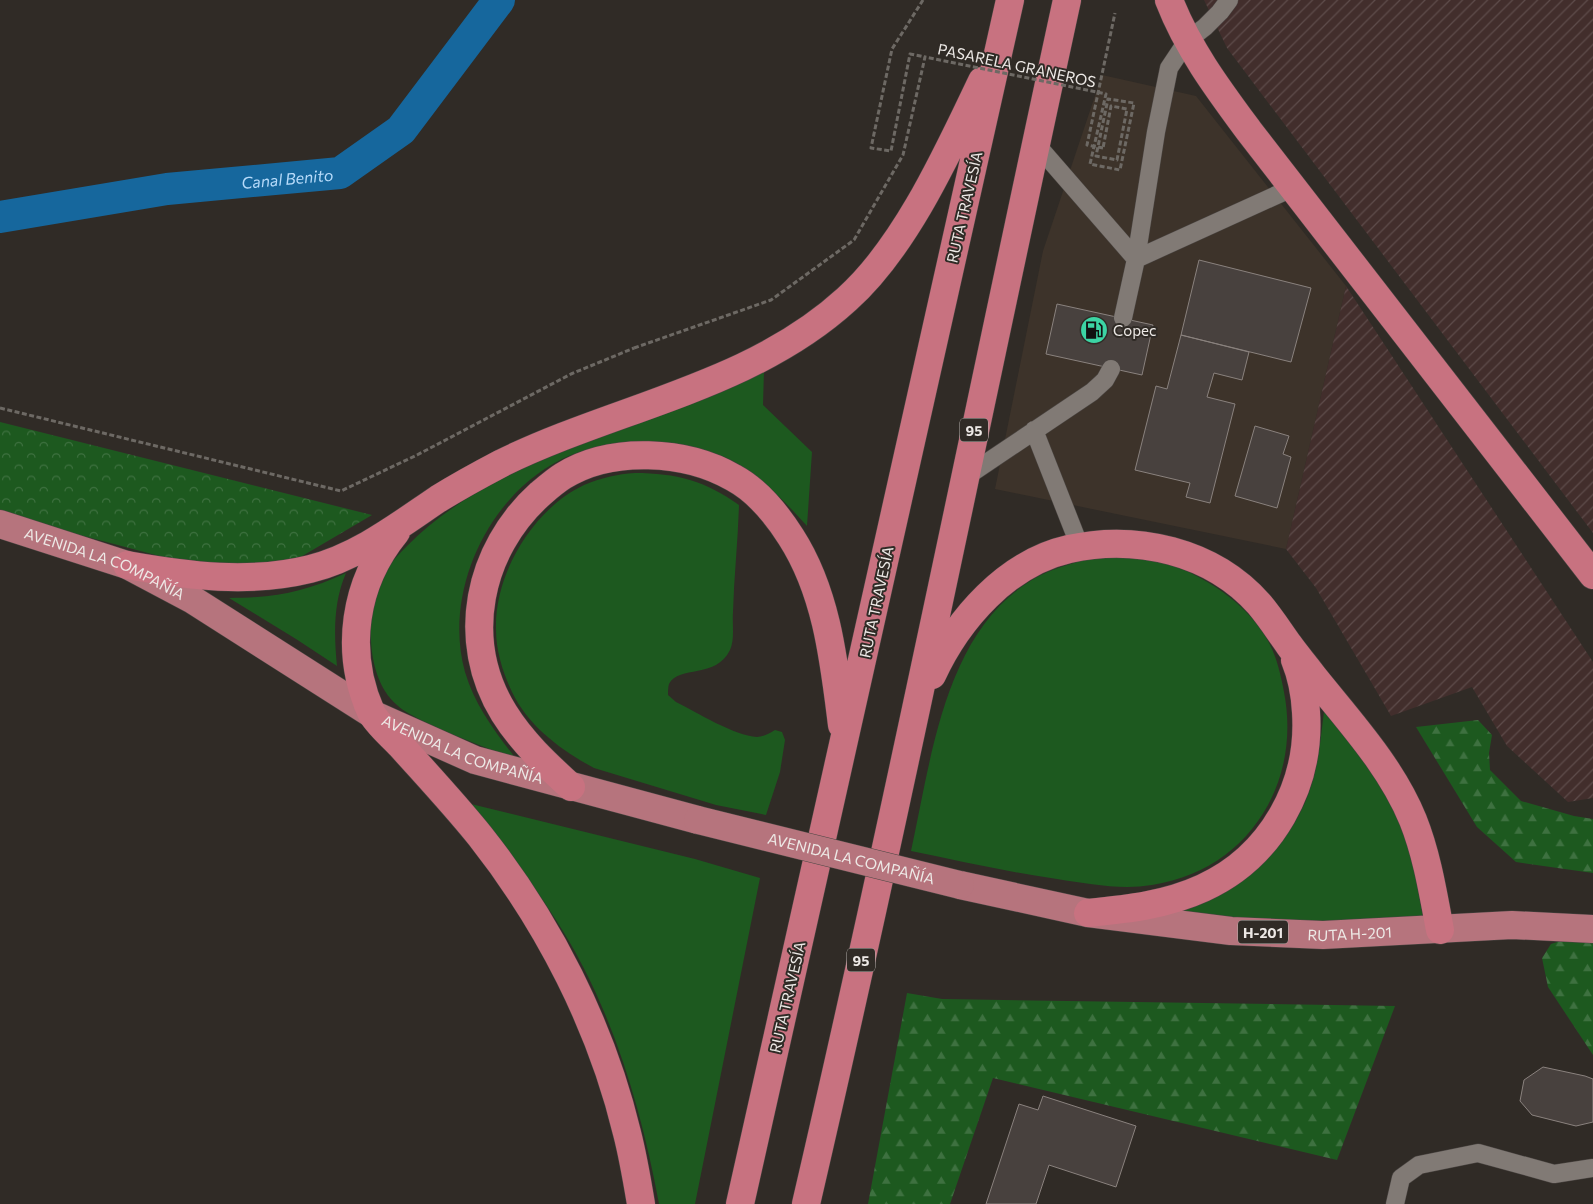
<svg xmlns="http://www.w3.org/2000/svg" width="1593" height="1204" viewBox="0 0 1593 1204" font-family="Commissioner,sans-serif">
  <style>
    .built { fill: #3d332a }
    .industrial { fill: url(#industrial-furrows) }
    .green { fill: #1d591f }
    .forest { fill: url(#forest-firs) }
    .park { fill: url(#park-crowns) }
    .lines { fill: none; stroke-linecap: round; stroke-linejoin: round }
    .canal { stroke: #16679d; stroke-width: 32 }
    .building { fill: #48413e; stroke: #8a827e }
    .service-casing { stroke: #4b4643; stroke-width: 19 }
    .primary-casing { stroke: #4b4643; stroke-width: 29 }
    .trunk-casing { stroke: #4b4643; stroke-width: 29 }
    .path { stroke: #6d6964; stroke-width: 3; stroke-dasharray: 5 2.5; stroke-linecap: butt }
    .service { stroke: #817a75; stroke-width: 18 }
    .primary { stroke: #b6747d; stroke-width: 28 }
    .trunk { stroke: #c87280; stroke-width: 28 }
    .primary-bridge-casing { stroke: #4b4643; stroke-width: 29; stroke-linecap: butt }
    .path-bridge { stroke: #6d6964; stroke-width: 3; stroke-dasharray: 5 2.5; stroke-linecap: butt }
    .primary-bridge { stroke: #b6747d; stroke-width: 28 }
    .labels { text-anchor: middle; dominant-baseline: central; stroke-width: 4; stroke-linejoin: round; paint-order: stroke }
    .shield { fill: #302b26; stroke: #b4b0ac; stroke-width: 1 }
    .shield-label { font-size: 14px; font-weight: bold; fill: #ede9e6 }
    .street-label { font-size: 15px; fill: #ede9e6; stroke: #302b26 }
    .poi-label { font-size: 15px; fill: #ede9e6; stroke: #302b26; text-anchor: start }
    .water-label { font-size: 16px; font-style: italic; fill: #b7dbfa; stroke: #302b26 }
  </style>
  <defs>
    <pattern id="industrial-furrows" width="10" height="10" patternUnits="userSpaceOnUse" patternTransform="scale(1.25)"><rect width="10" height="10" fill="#422e2c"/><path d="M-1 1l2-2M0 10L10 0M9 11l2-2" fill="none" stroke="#5e4c4b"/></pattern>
    <pattern id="forest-firs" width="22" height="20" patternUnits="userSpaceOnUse" patternTransform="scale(1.25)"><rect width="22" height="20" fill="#1d591f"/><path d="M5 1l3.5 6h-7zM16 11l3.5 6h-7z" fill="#3e7140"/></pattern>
    <pattern id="park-crowns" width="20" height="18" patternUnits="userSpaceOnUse" patternTransform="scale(1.25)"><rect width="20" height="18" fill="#1d591f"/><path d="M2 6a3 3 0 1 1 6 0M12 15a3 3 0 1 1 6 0" fill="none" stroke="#3e7140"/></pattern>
  </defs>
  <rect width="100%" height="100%" fill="#302b26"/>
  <path class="built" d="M 1102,75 L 1196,96 L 1346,286 L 1286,549 L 995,489 L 1043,251 Z"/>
  <path class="industrial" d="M 1204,0 L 1593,0 L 1593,533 L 1227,48 Z
    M 1346,286 L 1593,662 L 1593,798 L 1568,802 L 1507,746 L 1472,687 L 1391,716 L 1316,588 L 1286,549 Z"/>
  <path class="green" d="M 764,370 L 763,405 L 812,452 L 807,526 C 785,502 762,477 733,461 C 712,450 687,448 664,445 C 632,440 601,443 571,455 C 491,488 442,590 465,672 C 475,706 496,733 517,760 C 486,747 453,736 423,721 C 414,716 404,712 397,705 C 379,690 372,663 371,641 C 369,616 373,593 385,572 C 391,562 399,554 407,546 C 465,486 555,454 631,424 C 675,406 720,388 764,370 Z
    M 635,473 C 676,473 706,481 739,505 C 738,541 734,576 733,612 C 732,624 735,639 730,650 C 716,679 679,665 669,684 C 668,687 668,692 668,695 L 676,702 C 696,712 735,736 757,737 C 763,737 770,733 775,730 L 782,732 L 785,740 L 780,772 L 766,815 L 716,805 L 594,768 C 562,751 528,726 512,692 C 503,673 496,651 496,630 C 494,574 533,509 584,485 C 601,478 617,474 635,473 Z
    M 1099,557 C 1111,557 1125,555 1137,557 C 1183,562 1236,593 1262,631 C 1275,650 1280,670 1284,692 C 1302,784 1247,871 1152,885 C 1121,890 1089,884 1057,879 C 1008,872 960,861 911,851 C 932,756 945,624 1041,575 C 1060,566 1079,561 1099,557 Z
    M 346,573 C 333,603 334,635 337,666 L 296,639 L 229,598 C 274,598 305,592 346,573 Z
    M 1324,711 L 1328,711 C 1357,752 1391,793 1407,842 C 1415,866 1418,892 1423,917 L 1308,923 L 1171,913 C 1189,907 1208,901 1225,892 C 1265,869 1299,828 1312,783 C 1319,761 1321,735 1324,711 Z
    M 471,804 L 695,859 L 760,878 L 695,1204 L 659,1204 C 641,1106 611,1005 556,920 C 530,879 501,841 471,804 Z"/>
  <path class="forest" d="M 1478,720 L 1492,735 L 1489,753 L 1490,770 L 1521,801 L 1574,816 L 1593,819 L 1593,873 L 1516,862 L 1477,827 L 1416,727 Z
    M 1570,938 L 1593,940 L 1593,1055 L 1548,987 L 1542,958 L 1551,944 Z
    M 907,993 L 942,999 L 1395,1006 L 1337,1160 L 993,1078 L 950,1204 L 868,1204 Z"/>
  <path class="park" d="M 0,422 L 372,515 L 287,565 L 205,568 L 0,514 Z"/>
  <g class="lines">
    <path class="canal" id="s1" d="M 0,217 L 167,189 L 340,173 L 401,130 L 499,0"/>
  </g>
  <path class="building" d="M 1199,260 L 1311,288 L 1291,362 L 1181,335 Z
    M 1057,304 L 1153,325 L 1142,375 L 1046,354 Z
    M 1181,335 L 1249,352 L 1242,380 L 1214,373 L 1207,397 L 1235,404 L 1210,503 L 1186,497 L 1190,483 L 1135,470 L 1156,386 L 1167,389 Z
    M 1255,426 L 1289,436 L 1283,454 L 1291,457 L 1277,508 L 1235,496 Z
    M 1543,1067 L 1585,1076 L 1593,1079 L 1593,1122 L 1576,1126 L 1532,1115 L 1520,1101 L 1524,1080 Z
    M 1043,1096 L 1136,1126 L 1116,1187 L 1049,1165 L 1036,1204 L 986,1204 L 1019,1104 L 1038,1110 Z"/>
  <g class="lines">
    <g class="service-casing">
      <path id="service" d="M 1036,144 L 1136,259
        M 1136,259 L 1292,188
        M 1123,318 L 1136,259 L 1156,132 L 1169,68 L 1187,41 L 1205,27 L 1220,12 L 1229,0
        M 1034,430 L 1080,547
        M 964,478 L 1092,392 L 1105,380 L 1111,369
        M 1395,1204 L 1401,1178 L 1419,1165 L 1478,1153 L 1554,1174 L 1593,1168"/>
    </g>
    <g class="primary-casing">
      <g id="primary">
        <path id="s2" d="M 0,524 L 127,565 L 193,600 L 372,714 L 475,760 L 698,820"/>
        <path id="s3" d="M 960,885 L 1088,913 L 1231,931 L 1323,935 L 1512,925 L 1593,929"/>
      </g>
    </g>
    <g class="trunk-casing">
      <path id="trunk" d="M 1169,0 C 1188,49 1218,89 1249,131 L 1593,575
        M 396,532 C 354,583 344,651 371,712 C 376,723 393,737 401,746 C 428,776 455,805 480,836 C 548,922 601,1025 627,1133 C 633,1156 637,1180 641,1204
        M 127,565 C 189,576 249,584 310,569 C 358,557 398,526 438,499 C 459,486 481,474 502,463 C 616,407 751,387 847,299 C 906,246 948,152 982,81
        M 932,675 C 958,619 1007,563 1069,549 C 1136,534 1212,551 1259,604 C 1270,617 1279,631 1289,645 C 1296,655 1305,665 1313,676 C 1349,721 1391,766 1413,820 C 1427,855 1433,893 1440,930
        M 571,787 C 546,764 522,742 504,713 C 459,640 478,550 540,494 C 547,488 555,481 563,476 C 611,446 686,450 734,478 C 758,491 777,515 791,537 C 827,593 834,661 842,725
        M 1088,913 C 1128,909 1166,905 1203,888 C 1271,857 1311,786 1306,712 C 1305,694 1302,677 1295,660
        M 740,1204 L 1010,0
        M 806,1204 C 899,804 980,401 1067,0"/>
    </g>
    <path class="path" d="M 923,0 L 892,49 L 871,148 L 891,151 L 910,54 L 925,57
      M 1103,148 L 1087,145 L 1115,13
      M 0,408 L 341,491 L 417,455 L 571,374 L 634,348"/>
    <use href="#service" class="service"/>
    <use href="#primary" class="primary"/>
    <use href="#trunk" class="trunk"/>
    <g class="primary-bridge-casing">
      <g id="primary-bridge">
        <path id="s4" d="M 698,820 L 960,885"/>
      </g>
    </g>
    <path class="path-bridge" d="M 634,348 L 771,300 L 854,240 L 903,155 L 925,57 L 1106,94 L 1090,164 L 1120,170 L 1134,103 L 1108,99 L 1096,156 L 1117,160 L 1127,109 L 1111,106 L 1103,148"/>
    <use href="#primary-bridge" class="primary-bridge"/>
  </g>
  <defs>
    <g id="fuel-disc" transform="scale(1.4375)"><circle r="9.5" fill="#3cd4a4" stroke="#302b26"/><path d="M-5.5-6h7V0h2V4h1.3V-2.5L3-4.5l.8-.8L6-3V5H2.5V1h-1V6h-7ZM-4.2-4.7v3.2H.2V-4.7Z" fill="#111"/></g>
  </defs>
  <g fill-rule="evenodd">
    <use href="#fuel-disc" x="1094" y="330"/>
  </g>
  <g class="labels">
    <g class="shield">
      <rect x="960" y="418.5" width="28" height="23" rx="4"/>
      <rect x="1238" y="920.5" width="50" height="23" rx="4"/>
      <rect x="847" y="948.5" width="28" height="23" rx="4"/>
    </g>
    <g class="shield-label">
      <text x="974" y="430">95</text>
      <text x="1263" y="932">H-201</text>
      <text x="861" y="960">95</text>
    </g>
    <g class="street-label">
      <text transform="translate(1017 65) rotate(12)">PASARELA GRANEROS</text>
      <text transform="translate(964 207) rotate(-77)">RUTA TRAVESÍA</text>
      <text stroke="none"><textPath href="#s2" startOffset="112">AVENIDA LA COMPAÑÍA</textPath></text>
      <text transform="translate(876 602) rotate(-78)">RUTA TRAVESÍA</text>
      <text stroke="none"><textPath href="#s2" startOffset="518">AVENIDA LA COMPAÑÍA</textPath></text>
      <text stroke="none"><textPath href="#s4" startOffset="158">AVENIDA LA COMPAÑÍA</textPath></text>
      <text stroke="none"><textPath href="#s3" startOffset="394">RUTA H-201</textPath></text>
      <text transform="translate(787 997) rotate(-77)">RUTA TRAVESÍA</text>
    </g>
    <g class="poi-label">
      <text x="1113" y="330">Copec</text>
    </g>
    <g class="water-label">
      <text stroke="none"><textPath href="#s1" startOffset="290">Canal Benito</textPath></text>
    </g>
  </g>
</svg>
